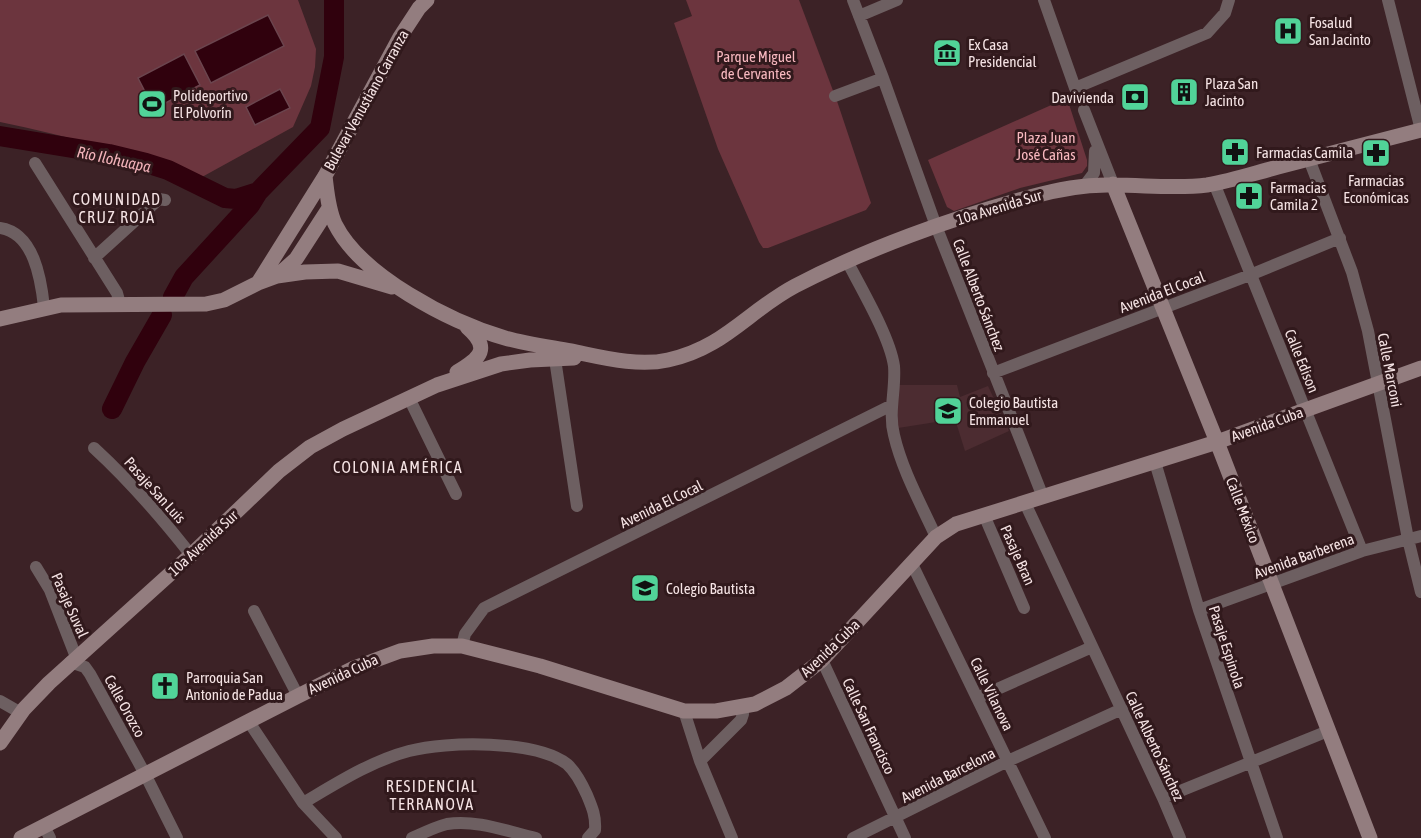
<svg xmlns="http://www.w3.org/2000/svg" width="1421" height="838" viewBox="0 0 1421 838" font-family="'Asap Condensed',sans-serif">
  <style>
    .built { fill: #4c2c31 }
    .green { fill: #6c353e }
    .water { fill: #30010d; stroke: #6b454e; stroke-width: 1.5 }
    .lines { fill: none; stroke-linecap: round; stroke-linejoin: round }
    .river { stroke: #30010d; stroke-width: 20 }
    .street { stroke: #6d5f61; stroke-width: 12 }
    .secondary { stroke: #937d7f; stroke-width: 15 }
    .labels { text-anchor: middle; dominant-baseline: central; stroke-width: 6; stroke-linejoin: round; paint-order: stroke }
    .poi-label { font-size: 15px; fill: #f5e3e4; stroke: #31191c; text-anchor: start }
    .park-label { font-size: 15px; fill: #f8b8bf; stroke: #31191c }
    .street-label { font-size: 15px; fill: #f5e3e4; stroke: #31191c }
    .water-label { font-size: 16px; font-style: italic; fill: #f3b3ba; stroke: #31191c }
    .neighbourhood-label { font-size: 16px; letter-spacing: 1.5px; fill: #f5e3e4; stroke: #31191c }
  </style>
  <rect width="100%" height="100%" fill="#3c2226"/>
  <path class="built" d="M 897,385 L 957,385 L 960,397 L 988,386 L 1009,431 L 965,451 L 955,419 L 898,428 Z"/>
  <path class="green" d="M 0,0 L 298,0 L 316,49 L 315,67 L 311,86 L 293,127 L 202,177 C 135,155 69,136 0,122 Z
    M 686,0 L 799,0 L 838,104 L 871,203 L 866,210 L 768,248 L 763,248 L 759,242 L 718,149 L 674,23 L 692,16 Z
    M 1067,98 L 1087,160 L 1087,166 L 1082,173 L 1020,188 L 954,211 L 947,207 L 928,160 Z"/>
  <path class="water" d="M 268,15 L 284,46 L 211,83 L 195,51 Z
    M 184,54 L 200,85 L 154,109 L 138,78 Z
    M 280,89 L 290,108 L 255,125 L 246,107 Z"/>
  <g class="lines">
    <path class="river" d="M 0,136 L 109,154 L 146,163 L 168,170 L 225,198 L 236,199 L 258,192
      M 173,297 L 184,277 L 250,205 L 258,192 L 320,128 L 334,57 L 334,0
      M 112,409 L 135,362 L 162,315"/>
    <path class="street" d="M 853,0 L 883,78 L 936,226 L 1043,497
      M 1044,0 L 1075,88 L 1207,33 L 1225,13 L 1229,0
      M 1388,0 L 1421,130
      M 859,16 L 897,0
      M 835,96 L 883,78
      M 1084,110 L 1113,184
      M 1309,159 L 1352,272 L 1368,331 L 1408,539 L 1421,592
      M 35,163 L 117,293 L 120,304
      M 1214,183 L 1362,551
      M 1085,185 L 1094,173 L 1095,151
      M 0,228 C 34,233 41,279 44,307
      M 94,258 L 159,199 L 165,200
      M 847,261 C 861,288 890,337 894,366 C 896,389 888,412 894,435 C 902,470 921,504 936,537
      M 555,359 L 577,506
      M 993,373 L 1250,275 L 1340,238
      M 409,398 L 456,494
      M 94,448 C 130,481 161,517 191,555
      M 1155,462 L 1199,610 L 1277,838
      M 1025,503 L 1163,798 L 1180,838
      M 984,515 L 1024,608
      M 912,564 L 1045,838
      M 36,567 L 50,590 L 76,657
      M 1199,610 L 1362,551 L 1421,536
      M 254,611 L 298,696
      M 462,646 L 465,634 L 484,608 L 892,405
      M 822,660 L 905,838
      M 70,662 L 85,667 L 90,674 L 145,774 L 177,838
      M 977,698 L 1092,647
      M 0,701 L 21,713
      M 684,711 L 700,761 L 732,838
      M 249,722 L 303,803 L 336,838
      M 700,761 L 741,720 L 743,714 L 742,706
      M 1163,798 L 1328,731
      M 303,803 C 337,783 371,761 409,751 C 447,741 535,740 567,764 C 576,772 582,784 587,795 C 592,807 596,816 595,830 L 588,838
      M 44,826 L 50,838
      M 412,838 C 423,833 435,827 447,824 C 476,819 509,832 536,838
      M 853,838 L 1008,761 L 1122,709"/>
    <path class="secondary" d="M 325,176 C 327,192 328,209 335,224 C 361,276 450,322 505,338 C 526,344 549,347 571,351 C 601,357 637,367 668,360 C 724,348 748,311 795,286 C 866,249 952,218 1030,197 C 1058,189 1085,184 1114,185 C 1145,185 1177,189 1207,185 C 1231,181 1255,173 1278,167 C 1326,155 1373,142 1421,130
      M 1113,184 L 1217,442 L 1370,838
      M 277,276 L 296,259 L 329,208
      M 258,283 L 325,176 L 400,37 L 419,8 L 427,0
      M 0,319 L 61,305 L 206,304 L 224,300 L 258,283 L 277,276 L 305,272 L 338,271 L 392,287
      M 457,372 C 481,358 491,348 467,327
      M 0,743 L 24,709 L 49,683 L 191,555 L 279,471 L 310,447 L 343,429 L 437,385 L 501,364 L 530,360 L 574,358
      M 21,838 L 298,696 L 354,668 L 400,651 L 433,646 L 462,646 L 540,666 L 684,711 L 716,711 L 755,704 L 786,688 L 822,660 L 936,537 L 956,524 L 1217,442 L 1421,368"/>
  </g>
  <defs>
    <g id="hospital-square" transform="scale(1.5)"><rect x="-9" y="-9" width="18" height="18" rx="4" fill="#51d398" stroke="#31191c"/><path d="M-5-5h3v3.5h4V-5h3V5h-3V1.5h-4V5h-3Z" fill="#111"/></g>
    <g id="museum-square" transform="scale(1.5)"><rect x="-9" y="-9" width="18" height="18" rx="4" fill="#51d398" stroke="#31191c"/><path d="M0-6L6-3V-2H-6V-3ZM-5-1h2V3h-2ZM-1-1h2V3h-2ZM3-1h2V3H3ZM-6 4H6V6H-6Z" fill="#111"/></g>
    <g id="building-square" transform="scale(1.5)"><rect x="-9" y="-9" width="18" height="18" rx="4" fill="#51d398" stroke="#31191c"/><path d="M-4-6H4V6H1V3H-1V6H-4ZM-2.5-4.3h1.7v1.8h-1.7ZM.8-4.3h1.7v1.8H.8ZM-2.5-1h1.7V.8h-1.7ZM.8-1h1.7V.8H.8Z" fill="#111"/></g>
    <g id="bank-square" transform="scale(1.5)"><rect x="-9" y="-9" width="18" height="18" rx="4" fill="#51d398" stroke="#31191c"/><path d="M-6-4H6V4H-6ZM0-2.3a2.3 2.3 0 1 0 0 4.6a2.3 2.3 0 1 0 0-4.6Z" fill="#111"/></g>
    <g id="stadium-square" transform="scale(1.5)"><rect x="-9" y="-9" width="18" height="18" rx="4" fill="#51d398" stroke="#31191c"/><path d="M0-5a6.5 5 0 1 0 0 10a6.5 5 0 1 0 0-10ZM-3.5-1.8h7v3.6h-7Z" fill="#111"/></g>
    <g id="pharmacy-square" transform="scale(1.5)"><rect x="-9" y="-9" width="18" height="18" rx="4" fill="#51d398" stroke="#31191c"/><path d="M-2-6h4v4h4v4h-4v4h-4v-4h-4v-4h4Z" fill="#111"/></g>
    <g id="school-square" transform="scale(1.5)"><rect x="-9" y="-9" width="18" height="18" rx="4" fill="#51d398" stroke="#31191c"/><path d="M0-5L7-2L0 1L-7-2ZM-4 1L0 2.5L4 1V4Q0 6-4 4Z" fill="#111"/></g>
    <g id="church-square" transform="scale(1.5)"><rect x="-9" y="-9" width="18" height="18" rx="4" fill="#51d398" stroke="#31191c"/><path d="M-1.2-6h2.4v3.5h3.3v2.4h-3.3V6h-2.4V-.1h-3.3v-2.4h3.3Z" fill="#111"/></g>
  </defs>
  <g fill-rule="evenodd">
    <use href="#hospital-square" x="1288" y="31"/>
    <use href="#museum-square" x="947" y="53"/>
    <use href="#building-square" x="1184" y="92"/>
    <use href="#bank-square" x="1135" y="97"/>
    <use href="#stadium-square" x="152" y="104"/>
    <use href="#pharmacy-square" x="1235" y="152"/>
    <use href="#pharmacy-square" x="1376" y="153"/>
    <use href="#pharmacy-square" x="1249" y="196"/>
    <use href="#school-square" x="948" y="411"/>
    <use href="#school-square" x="645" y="588"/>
    <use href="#church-square" x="165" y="686"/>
  </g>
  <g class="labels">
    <g class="poi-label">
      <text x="1309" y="22">Fosalud<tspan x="1309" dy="17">San Jacinto</tspan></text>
      <text x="968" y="44">Ex Casa<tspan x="968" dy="17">Presidencial</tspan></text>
      <text x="1205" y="83">Plaza San<tspan x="1205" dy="17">Jacinto</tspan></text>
      <text x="173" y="95">Polideportivo<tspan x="173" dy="17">El Polvorín</tspan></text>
      <text x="1114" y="97" text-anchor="end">Davivienda</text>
      <text x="1256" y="152">Farmacias Camila</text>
      <text x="1376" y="180" text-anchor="middle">Farmacias<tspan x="1376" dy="17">Económicas</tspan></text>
      <text x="1270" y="187">Farmacias<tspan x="1270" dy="17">Camila 2</tspan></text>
      <text x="969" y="402">Colegio Bautista<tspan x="969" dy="17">Emmanuel</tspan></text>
      <text x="666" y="588">Colegio Bautista</text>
      <text x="186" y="677">Parroquia San<tspan x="186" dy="17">Antonio de Padua</tspan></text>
    </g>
    <g class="park-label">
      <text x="756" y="56">Parque Miguel<tspan x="756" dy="17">de Cervantes</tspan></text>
      <text x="1046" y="137">Plaza Juan<tspan x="1046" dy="17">José Cañas</tspan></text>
    </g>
    <g class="street-label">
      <text transform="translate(366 100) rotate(-61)">Bulevar Venustiano Carranza</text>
      <text transform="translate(999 207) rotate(-17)">10a Avenida Sur</text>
      <text transform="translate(1162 292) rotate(-21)">Avenida El Cocal</text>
      <text transform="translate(979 295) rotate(69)">Calle Alberto Sánchez</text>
      <text transform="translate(1302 361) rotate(68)">Calle Edison</text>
      <text transform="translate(1390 370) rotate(79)">Calle Marconi</text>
      <text transform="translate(1267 424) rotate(-20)">Avenida Cuba</text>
      <text transform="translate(155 490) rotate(48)">Pasaje San Luis</text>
      <text transform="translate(661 504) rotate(-26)">Avenida El Cocal</text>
      <text transform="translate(1243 510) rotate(69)">Calle México</text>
      <text transform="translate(203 543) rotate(-43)">10a Avenida Sur</text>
      <text transform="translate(1018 555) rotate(66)">Pasaje Bran</text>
      <text transform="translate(1304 556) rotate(-20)">Avenida Barberena</text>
      <text transform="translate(70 605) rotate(66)">Pasaje Suval</text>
      <text transform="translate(1227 647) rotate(72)">Pasaje Espinola</text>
      <text transform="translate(830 648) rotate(-44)">Avenida Cuba</text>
      <text transform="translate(343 674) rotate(-25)">Avenida Cuba</text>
      <text transform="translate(992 694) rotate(64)">Calle Vilanova</text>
      <text transform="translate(125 706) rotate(61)">Calle Orozco</text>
      <text transform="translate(869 726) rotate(65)">Calle San Francisco</text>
      <text transform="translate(1155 746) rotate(65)">Calle Alberto Sánchez</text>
      <text transform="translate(948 775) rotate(-27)">Avenida Barcelona</text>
    </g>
    <g class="water-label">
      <text transform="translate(114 159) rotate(12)">Río Ilohuapa</text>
    </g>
    <g class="neighbourhood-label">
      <text x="117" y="199">COMUNIDAD<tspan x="117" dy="18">CRUZ ROJA</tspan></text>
      <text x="398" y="467">COLONIA AMÉRICA</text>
      <text x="432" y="786">RESIDENCIAL<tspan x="432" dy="18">TERRANOVA</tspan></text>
    </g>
  </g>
</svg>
